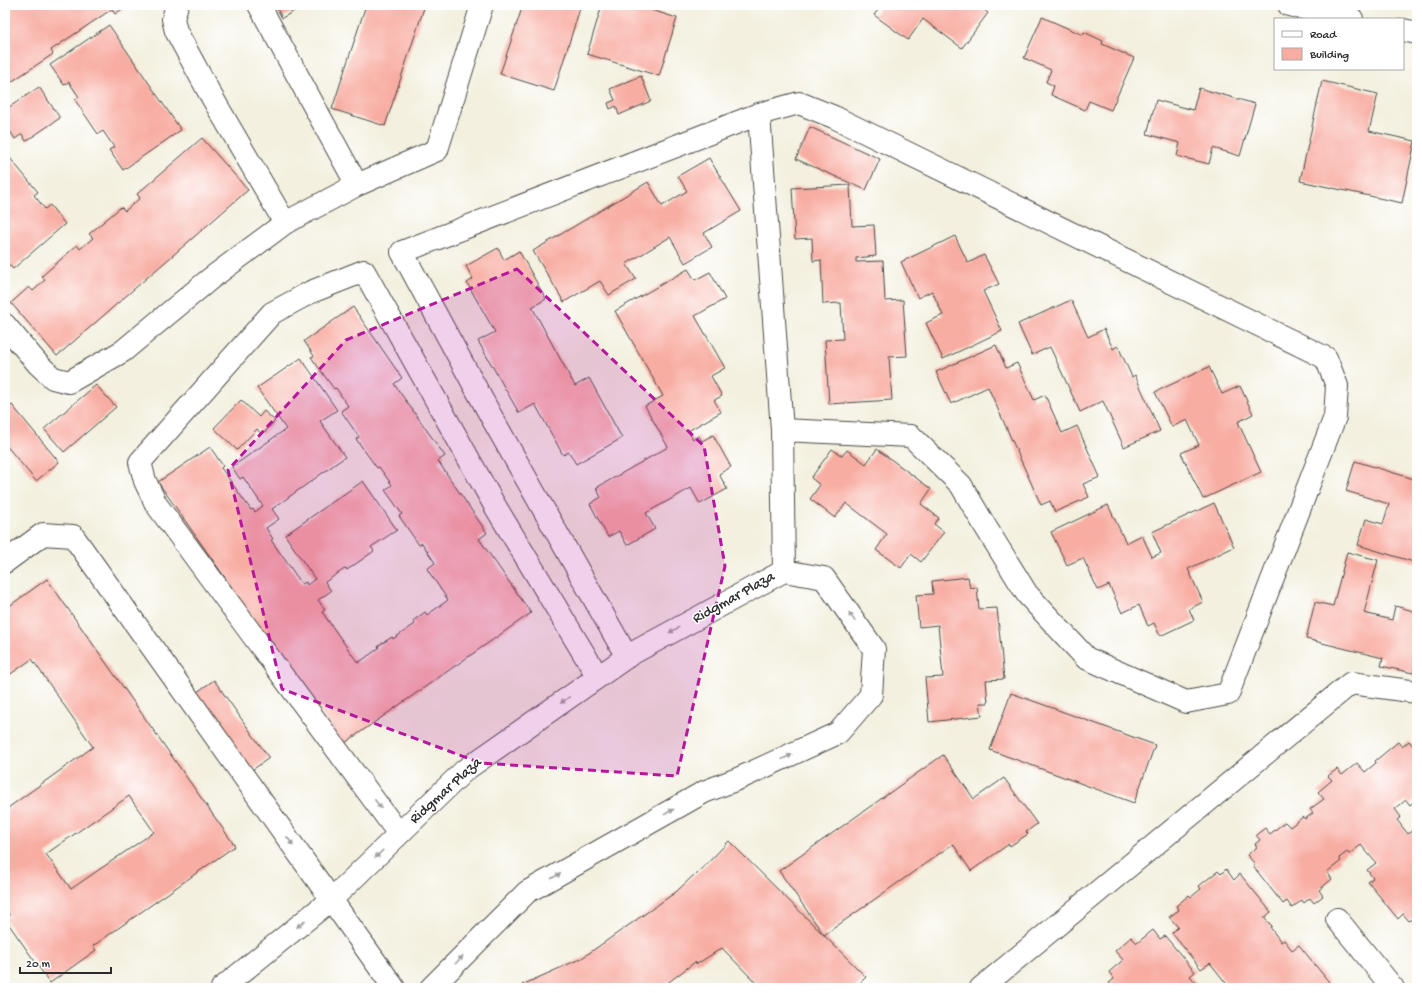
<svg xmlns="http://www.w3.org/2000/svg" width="1422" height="993" viewBox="0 0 1422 993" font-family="'Gochi Hand',sans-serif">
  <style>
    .building { fill: #f8ada3; fill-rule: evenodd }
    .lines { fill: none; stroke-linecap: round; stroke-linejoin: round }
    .minor-casing { stroke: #494946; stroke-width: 24 }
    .minor { stroke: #fff; stroke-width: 22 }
    .oneway { fill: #a0a0a0 }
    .marked { fill: #b5179e; fill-opacity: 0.2; stroke: #b5179e; stroke-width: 3; stroke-dasharray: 8 5; stroke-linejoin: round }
    .labels { text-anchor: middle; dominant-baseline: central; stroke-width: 3; stroke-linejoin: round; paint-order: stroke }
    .street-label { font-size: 15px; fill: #2b2b2b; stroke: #fff }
  </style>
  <rect width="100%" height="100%" fill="#fff"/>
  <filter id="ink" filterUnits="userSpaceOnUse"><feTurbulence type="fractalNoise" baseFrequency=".025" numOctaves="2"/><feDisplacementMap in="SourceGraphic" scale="8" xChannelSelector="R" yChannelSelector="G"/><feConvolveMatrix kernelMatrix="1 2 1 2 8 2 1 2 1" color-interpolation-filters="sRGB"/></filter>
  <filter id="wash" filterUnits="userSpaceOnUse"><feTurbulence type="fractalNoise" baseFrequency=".012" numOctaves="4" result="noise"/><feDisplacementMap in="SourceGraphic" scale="16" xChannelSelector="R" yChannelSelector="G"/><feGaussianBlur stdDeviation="0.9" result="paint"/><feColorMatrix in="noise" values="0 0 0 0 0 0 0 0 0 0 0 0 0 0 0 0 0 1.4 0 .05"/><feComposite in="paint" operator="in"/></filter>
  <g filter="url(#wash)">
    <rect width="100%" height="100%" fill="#f3f0df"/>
    <g id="blocks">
      <path class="building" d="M 5,5 L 128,5 L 115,14 L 112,9 L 51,50 L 53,54 L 5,86 Z
        M 275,5 L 305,5 L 282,18 Z
        M 366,5 L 425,5 L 385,126 L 332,109 Z
        M 523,5 L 581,5 L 554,91 L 500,74 Z
        M 602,5 L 635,5 L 677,18 L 659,76 L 587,54 Z
        M 882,5 L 978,5 L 988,13 L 962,48 L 923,19 L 908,40 L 874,15 Z
        M 1042,17 L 1083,35 L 1084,32 L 1103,41 L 1102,44 L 1134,58 L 1111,110 L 1089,101 L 1085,110 L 1051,95 L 1054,86 L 1046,82 L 1051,70 L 1024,58 Z
        M 109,25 L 181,130 L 123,170 L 109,150 L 114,147 L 103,131 L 98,134 L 75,100 L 79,97 L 69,82 L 64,85 L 50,65 Z
        M 641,76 L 651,101 L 619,115 L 616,106 L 610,109 L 608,103 L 615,100 L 610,89 Z
        M 1322,81 L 1378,94 L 1369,131 L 1415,141 L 1402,203 L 1300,181 Z
        M 39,87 L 60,118 L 26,141 L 22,134 L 15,139 L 5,123 L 5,110 Z
        M 1199,88 L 1255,104 L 1240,156 L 1213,148 L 1209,164 L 1177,156 L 1180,143 L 1147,134 L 1156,100 L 1193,110 Z
        M 810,127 L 880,159 L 866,190 L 796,159 Z
        M 202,138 L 248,190 L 57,356 L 11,303 L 29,287 L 33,291 L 45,280 L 42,276 L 77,245 L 80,249 L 93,238 L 89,234 L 121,207 L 125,211 L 140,198 L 137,194 Z
        M 5,152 L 38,192 L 34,195 L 45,209 L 50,205 L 65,224 L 13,269 L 5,260 Z
        M 709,158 L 741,211 L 704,233 L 712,247 L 685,263 L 670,237 L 626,264 L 636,279 L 609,295 L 600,281 L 564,302 L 533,251 L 648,182 L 662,206 L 687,191 L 678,176 Z
        M 850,185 L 852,226 L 874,225 L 876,256 L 856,258 L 856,262 L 883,261 L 885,301 L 903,300 L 907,356 L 889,357 L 892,400 L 829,404 L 825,340 L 843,339 L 841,303 L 823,304 L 821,260 L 813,261 L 812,238 L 795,239 L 792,188 Z
        M 955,236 L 968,263 L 984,255 L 999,284 L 983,291 L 1002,331 L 943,359 L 926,323 L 943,315 L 932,291 L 918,298 L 901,262 Z
        M 498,248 L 504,260 L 519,251 L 546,299 L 532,307 L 575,386 L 589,378 L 622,438 L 576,464 L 569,452 L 563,455 L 535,404 L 519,413 L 478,341 L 495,332 L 467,283 L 473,279 L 466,266 Z
        M 688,269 L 695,280 L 710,272 L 725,299 L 695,316 L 725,368 L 711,376 L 722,396 L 714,400 L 721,412 L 688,431 L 693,439 L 699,436 L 702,441 L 713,435 L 731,467 L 719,474 L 727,489 L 700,504 L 691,488 L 646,513 L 655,529 L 627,545 L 619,531 L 608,537 L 590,504 L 601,497 L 596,488 L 668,447 L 645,406 L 663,396 L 615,311 Z
        M 1071,300 L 1088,337 L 1104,329 L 1113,349 L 1118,346 L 1132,377 L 1135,375 L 1160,431 L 1124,447 L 1103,401 L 1080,412 L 1050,347 L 1032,355 L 1018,324 Z
        M 353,307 L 402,378 L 394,384 L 445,456 L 438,461 L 487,533 L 479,539 L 531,613 L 342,745 L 158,482 L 210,447 L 223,466 L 221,468 L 251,510 L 253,509 L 255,512 L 263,506 L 243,477 L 240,479 L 232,467 L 286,429 L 257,388 L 301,358 L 337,410 L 320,421 L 345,457 L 272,509 L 279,519 L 266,528 L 273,539 L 271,540 L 302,584 L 306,582 L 307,585 L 315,579 L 285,535 L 363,481 L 397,530 L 371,547 L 374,551 L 347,570 L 346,568 L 325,582 L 331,591 L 318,600 L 325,610 L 322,612 L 358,663 L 379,648 L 378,646 L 392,637 L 393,639 L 415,624 L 413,621 L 425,612 L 427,615 L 448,600 L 427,569 L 435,563 L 422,543 L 419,545 L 399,516 L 402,514 L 385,490 L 392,485 L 379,467 L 377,468 L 356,439 L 359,437 L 341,411 L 348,406 L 336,388 L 334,389 L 311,357 L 314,356 L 304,341 Z
        M 996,345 L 1006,368 L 1017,363 L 1034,400 L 1045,395 L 1062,433 L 1077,426 L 1100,477 L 1083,484 L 1089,497 L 1055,512 L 1050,501 L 1041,505 L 988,387 L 951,404 L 936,372 Z
        M 1209,367 L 1222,394 L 1240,386 L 1253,414 L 1238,422 L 1261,472 L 1203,499 L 1181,453 L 1199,445 L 1187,420 L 1172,427 L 1155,392 Z
        M 96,385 L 116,407 L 64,452 L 44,429 Z
        M 241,400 L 259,417 L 264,411 L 275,421 L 262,435 L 257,429 L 237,450 L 214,428 Z
        M 12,405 L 59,462 L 36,481 L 5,444 L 5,411 Z
        M 832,449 L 842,456 L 847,450 L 866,464 L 877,449 L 931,489 L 921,504 L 939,518 L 934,524 L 944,532 L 921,562 L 911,554 L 901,568 L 876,550 L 887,534 L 846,503 L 835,518 L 810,499 L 820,485 L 811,478 Z
        M 1355,461 L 1417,480 L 1417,563 L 1358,545 L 1366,519 L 1383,524 L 1389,504 L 1346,491 Z
        M 1214,503 L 1234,547 L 1188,569 L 1203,602 L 1189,609 L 1194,620 L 1160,636 L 1154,623 L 1148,626 L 1139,605 L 1122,613 L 1109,585 L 1098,590 L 1083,558 L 1067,565 L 1051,532 L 1108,505 L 1126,543 L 1142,535 L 1152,557 L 1161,553 L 1152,532 Z
        M 1347,552 L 1378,560 L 1364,613 L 1392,620 L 1395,606 L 1417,612 L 1417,661 L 1416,661 L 1413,673 L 1381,666 L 1383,658 L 1306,639 L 1315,602 L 1333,606 Z
        M 968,577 L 970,588 L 977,587 L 979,609 L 997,608 L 1004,679 L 986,680 L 988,703 L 980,703 L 982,716 L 929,722 L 925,678 L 943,677 L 938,625 L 919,627 L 916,595 L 933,594 L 932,581 Z
        M 47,579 L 235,846 L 93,946 L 96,950 L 50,983 L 5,919 L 10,916 L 5,908 L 5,810 L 93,747 L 32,659 L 5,678 L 5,609 ZM 129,796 L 154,832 L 71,889 L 46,854 Z
        M 214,680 L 269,758 L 248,773 L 193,695 Z
        M 1011,693 L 1155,745 L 1134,803 L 990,750 Z
        M 1409,741 L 1417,751 L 1417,794 L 1413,797 L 1416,800 L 1410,805 L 1406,800 L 1395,809 L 1401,817 L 1397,820 L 1408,834 L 1413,830 L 1417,835 L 1417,915 L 1409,921 L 1403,914 L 1398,919 L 1368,882 L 1373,878 L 1367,870 L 1376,863 L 1361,845 L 1349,854 L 1347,852 L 1339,858 L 1341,861 L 1327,872 L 1332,879 L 1319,890 L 1323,896 L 1314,903 L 1310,898 L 1304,903 L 1302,900 L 1292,908 L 1287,901 L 1283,904 L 1253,866 L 1255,864 L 1247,855 L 1257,847 L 1255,844 L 1260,840 L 1256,835 L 1265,828 L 1270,834 L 1285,822 L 1290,827 L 1303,817 L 1305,819 L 1313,813 L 1310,809 L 1324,799 L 1318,792 L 1332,780 L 1328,776 L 1337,769 L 1342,775 L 1357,763 L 1365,772 L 1376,763 L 1375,761 L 1398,742 L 1402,747 Z
        M 943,755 L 974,799 L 1004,778 L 1037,824 L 1026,832 L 1028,834 L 1010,846 L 1009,844 L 971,871 L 953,844 L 824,935 L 779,871 Z
        M 729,841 L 866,977 L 855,988 L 761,988 L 722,948 L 697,964 L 695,962 L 661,988 L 523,988 L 522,985 L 582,958 L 676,892 L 695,874 L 696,875 Z
        M 1226,869 L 1234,880 L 1240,874 L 1271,912 L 1264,918 L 1272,926 L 1270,927 L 1281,942 L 1284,940 L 1292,950 L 1299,945 L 1329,982 L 1322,988 L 1230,988 L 1210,963 L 1201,969 L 1172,933 L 1178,927 L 1169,917 L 1179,910 L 1176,906 L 1189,895 L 1191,897 L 1201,889 L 1199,886 L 1218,871 L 1221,874 Z
        M 1153,930 L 1160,939 L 1165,936 L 1195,972 L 1190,976 L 1198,985 L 1195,988 L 1113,988 L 1109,983 L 1114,979 L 1109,972 L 1123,960 L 1115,951 L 1131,937 L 1137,943 Z"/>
    </g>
  </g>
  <g filter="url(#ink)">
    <use href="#blocks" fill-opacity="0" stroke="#494946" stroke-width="1"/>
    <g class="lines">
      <g class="minor-casing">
        <path id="minor" d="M 177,5 L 173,19 L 176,31 L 209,92 L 285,223
          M 1289,5 L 1352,19
          M 1403,30 L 1417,33
          M 357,185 L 437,150 L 482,5
          M 5,325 L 38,364 L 53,378 L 69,382 L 123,351 L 210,279 L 285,223 L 357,185 L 259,5
          M 782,430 L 784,571
          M 5,562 L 43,534 L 73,536 L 394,988
          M 627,657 L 492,418 L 402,252 L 759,114 L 799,103 L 834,117 L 1326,358 L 1337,386 L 1335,417 L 1228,694 L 1186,702 L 1086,658 L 1027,594 L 985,526 L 961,485 L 911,436 L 782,430 L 759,114
          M 399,834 L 156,504 L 145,481 L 140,462 L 272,313 L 311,292 L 364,271 L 495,506 L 598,677
          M 1337,919 L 1393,988
          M 222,988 L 332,899 L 465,770 L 631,654 L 784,571 L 824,578 L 874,649 L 871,695 L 838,733 L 740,778 L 704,792 L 527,892 L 431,988
          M 981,988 L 1351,683 L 1417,692"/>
      </g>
      <use href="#minor" class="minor"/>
    </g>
    <defs><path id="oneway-solid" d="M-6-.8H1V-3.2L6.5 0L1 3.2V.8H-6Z"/></defs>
    <g class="oneway">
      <use href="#oneway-solid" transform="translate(852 617) rotate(-125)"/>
      <use href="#oneway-solid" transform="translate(674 630) rotate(151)"/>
      <use href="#oneway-solid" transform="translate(565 700) rotate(145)"/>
      <use href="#oneway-solid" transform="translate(787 757) rotate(-25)"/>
      <use href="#oneway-solid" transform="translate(378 804) rotate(53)"/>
      <use href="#oneway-solid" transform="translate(669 812) rotate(-29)"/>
      <use href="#oneway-solid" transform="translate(290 841) rotate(55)"/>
      <use href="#oneway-solid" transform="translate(379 854) rotate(136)"/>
      <use href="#oneway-solid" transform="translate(556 876) rotate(-29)"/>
      <use href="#oneway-solid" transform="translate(301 924) rotate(141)"/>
      <use href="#oneway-solid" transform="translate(459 960) rotate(-45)"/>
    </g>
  </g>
  <path class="marked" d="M 517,269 L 704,446 L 725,566 L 677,776 L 481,763 L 282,689 L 228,470 L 346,340 Z"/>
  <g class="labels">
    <g class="street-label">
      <text transform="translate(734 598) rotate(-29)">Ridgmar Plaza</text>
      <text transform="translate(446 791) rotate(-42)">Ridgmar Plaza</text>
    </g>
  </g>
  <rect width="1422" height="993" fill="none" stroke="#fff" stroke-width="20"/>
  <rect x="1274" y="18" width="130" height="52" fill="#ffffff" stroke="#aaaaaa"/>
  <rect x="1282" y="31" width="20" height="6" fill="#ffffff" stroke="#aaaaaa"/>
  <text x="1310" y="38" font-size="12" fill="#2b2b2b">Road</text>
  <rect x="1282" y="48" width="20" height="12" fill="#f8ada3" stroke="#aaaaaa"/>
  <text x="1310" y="58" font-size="12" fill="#2b2b2b">Building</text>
  <path d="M20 967v6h91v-6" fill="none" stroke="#2b2b2b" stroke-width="2"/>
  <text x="26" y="967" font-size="12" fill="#2b2b2b" stroke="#ffffff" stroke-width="3" paint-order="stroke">20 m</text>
</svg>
